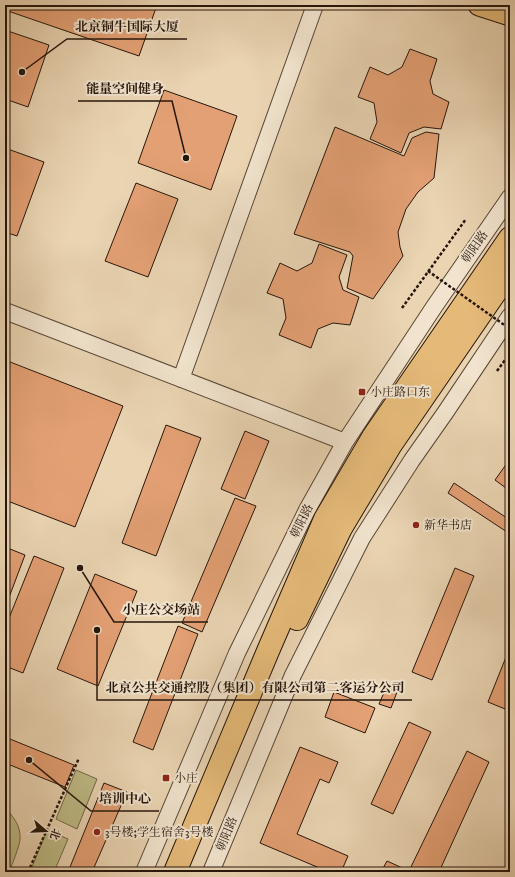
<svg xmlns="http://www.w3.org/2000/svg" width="515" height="877" viewBox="0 0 515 877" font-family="'IM FELL DW Pica','Noto Serif SC',serif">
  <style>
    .green { fill: #bebb87; stroke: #72684a }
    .building { fill: #e3a074; stroke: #26160c }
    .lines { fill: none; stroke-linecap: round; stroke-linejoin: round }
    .minor-casing { stroke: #574636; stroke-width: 18 }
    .major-casing { stroke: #26160c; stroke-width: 23 }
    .highway-casing { stroke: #26160c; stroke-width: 24 }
    .path { stroke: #26160c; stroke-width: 2.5; stroke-dasharray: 3 2; stroke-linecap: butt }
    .minor { stroke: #f1e3cd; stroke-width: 16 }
    .major { stroke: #e5ba79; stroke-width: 21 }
    .highway { stroke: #e5ba79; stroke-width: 22 }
    .path-bridge { stroke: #26160c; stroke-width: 2.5; stroke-dasharray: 3 2; stroke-linecap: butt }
    .poi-dot { fill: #8f2418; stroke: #f1e3cd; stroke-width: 1.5 }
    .labels { text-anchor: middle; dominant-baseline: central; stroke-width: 4; stroke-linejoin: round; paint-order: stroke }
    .street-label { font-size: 12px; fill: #26160c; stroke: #f1e3cd }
    .poi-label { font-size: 12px; fill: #26160c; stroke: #f1e3cd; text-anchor: start }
    .leader { fill: none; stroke: #26160c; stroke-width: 1.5 }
    .callout-dot { fill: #26160c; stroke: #f1e3cd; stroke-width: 1.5 }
    .callout-label { font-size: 13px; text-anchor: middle; font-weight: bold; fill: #26160c; stroke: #f1e3cd; stroke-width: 4; stroke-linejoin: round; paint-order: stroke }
  </style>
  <rect width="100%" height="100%" fill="#ead4b2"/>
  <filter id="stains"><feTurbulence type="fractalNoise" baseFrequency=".005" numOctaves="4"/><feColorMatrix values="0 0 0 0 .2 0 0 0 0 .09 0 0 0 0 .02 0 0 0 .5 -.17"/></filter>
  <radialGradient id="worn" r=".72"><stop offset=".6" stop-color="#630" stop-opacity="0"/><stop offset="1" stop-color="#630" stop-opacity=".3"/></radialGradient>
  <path class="green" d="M 76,770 L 97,779 L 77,829 L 56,819 Z
    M 5,808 C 13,816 21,826 20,839 C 20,845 12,865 9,872 L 5,872 Z
    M 47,830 L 68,839 L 54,872 L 30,872 Z"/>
  <path class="building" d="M 5,5 L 157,5 L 139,56 L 5,10 Z
    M 5,30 L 49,45 L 28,107 L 5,99 Z
    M 410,49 L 437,59 L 430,81 L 433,94 L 449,102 L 441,129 L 424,127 L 409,133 L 401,153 L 370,139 L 377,122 L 374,103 L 358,97 L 370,67 L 388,75 L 402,67 Z
    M 164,90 L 237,116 L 211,190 L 138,163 Z
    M 335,127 L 404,156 L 412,138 L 426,132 L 439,134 L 434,178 L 418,192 L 406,209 L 398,232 L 400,247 L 403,256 L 373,299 L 347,288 L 353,256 L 350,252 L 294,234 Z
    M 5,148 L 44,162 L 17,236 L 5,232 Z
    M 136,183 L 178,199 L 148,277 L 105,261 Z
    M 319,244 L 347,255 L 339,277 L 343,290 L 359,297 L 350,325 L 333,323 L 318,329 L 311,348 L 279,335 L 286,318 L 283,299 L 267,293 L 280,263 L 297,271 L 312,263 Z
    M 5,360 L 123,406 L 75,527 L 5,500 Z
    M 166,425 L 201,438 L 156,556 L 122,543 Z
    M 245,431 L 269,441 L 245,499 L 221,489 Z
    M 510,459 L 510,491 L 495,480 Z
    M 454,483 L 510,520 L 510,534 L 448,493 Z
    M 235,498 L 256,506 L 202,632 L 182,623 Z
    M 5,547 L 25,555 L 5,608 Z
    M 34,556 L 64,568 L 23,673 L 5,666 L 5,628 Z
    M 455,568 L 474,576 L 432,680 L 412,672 Z
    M 95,574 L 137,591 L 98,686 L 57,669 Z
    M 178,626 L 198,634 L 153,750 L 133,742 Z
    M 510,647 L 510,711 L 488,702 Z
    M 386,688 L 397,692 L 391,708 L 379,704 Z
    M 334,692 L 375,708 L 365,733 L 325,717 Z
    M 409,722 L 431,732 L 393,814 L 371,804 Z
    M 5,737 L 74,765 L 65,787 L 5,763 Z
    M 300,747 L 338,762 L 329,783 L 320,779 L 297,834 L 348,856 L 341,872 L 329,872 L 260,843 Z
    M 467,751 L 489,762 L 439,872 L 381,872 L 387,861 L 409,871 Z
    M 104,783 L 127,792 L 92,872 L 68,872 Z"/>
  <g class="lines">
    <g class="minor-casing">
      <path id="minor" d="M 5,311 L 345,442
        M 181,379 L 315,5
        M 144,872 L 237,653 L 307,510 L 345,442 L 434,307 L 510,197
        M 211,872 L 293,675 L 362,538 L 412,460 L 445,413 L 510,316"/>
    </g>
    <g class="major-casing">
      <path id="major" d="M 479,5 L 510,15"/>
    </g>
    <g class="highway-casing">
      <path id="highway" d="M 297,619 L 341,528 L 390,446 L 510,271
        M 175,872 L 268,651 L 325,519 L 373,437 L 510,238"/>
    </g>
    <path class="path" d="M 402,308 L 466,219
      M 497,371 L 510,353
      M 28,872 L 79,758"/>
    <use href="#minor" class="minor"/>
    <use href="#major" class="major"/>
    <use href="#highway" class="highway"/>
    <path class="path-bridge" d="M 428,271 L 510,329"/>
  </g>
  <g class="poi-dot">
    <rect x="358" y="388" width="8" height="8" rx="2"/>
    <circle cx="416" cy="525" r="4"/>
    <rect x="162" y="774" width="8" height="8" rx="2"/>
    <circle cx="97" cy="832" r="4"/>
  </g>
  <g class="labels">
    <g class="street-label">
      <text transform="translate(475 247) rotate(-55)">朝阳路</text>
      <text transform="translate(302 521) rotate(-63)">朝阳路</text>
      <text transform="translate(227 834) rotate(-67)">朝阳路</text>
    </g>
    <g class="poi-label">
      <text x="370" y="392">小庄路口东</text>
      <text x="424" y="525">新华书店</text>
      <text x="174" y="778">小庄</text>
      <text x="105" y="832">3号楼;学生宿舍3号楼</text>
    </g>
  </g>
  <path class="leader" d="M22 72L67 39H187M186 158L172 101H78M80 568L114 622H208M97 630L97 700H412M29 760L91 811H159"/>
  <g class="callout-dot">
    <circle cx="22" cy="72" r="4"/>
    <circle cx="186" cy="158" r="4"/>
    <circle cx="80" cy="568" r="4"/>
    <circle cx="97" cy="630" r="4"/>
    <circle cx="29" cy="760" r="4"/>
  </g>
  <g class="callout-label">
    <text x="127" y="31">北京铜牛国际大厦</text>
    <text x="125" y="93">能量空间健身</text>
    <text x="161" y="614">小庄公交场站</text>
    <text x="255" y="692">北京公共交通控股（集团）有限公司第二客运分公司</text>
    <text x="125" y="803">培训中心</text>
  </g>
  <rect width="515" height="877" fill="none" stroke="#ead4b2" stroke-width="20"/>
  <rect x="6" y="6" width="503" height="865" fill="none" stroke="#26160c" stroke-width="2"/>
  <rect x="10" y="10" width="495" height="857" fill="none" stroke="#26160c"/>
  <g transform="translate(46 831) rotate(109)" stroke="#f1e3cd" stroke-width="3" paint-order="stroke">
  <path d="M0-3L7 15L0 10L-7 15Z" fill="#26160c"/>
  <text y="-6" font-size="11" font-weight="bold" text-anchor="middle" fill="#26160c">北</text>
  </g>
  <rect width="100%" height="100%" filter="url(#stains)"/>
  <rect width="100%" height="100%" fill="url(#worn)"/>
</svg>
